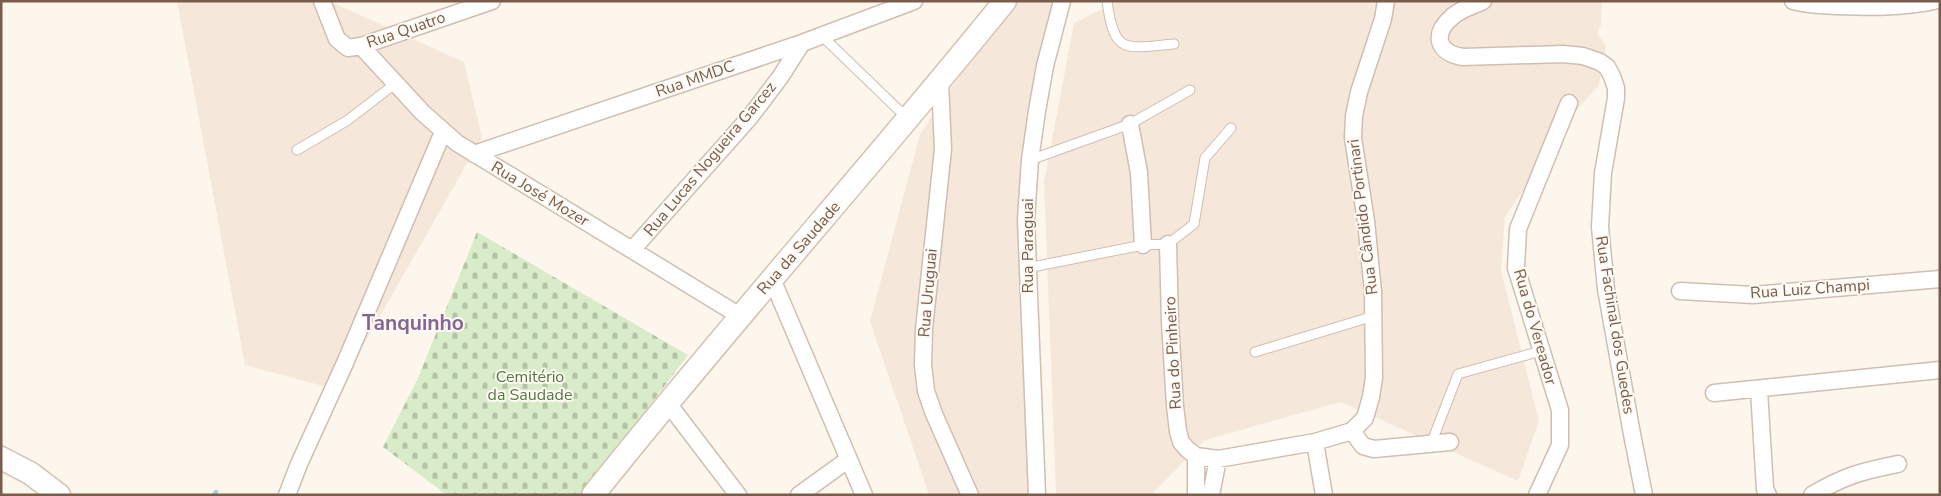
<svg xmlns="http://www.w3.org/2000/svg" width="1941" height="496" viewBox="0 0 1941 496" font-family="'Nunito Sans',sans-serif">
  <style>
    .residential { fill: #f5e8da }
    .cemetery { fill: url(#cemetery-stones) }
    .lines { fill: none; stroke-linecap: round; stroke-linejoin: round }
    .stream { stroke: #a5d3da; stroke-width: 4.5 }
    .service-casing { stroke: #d1beb0; stroke-width: 11 }
    .minor-casing { stroke: #d1beb0; stroke-width: 19 }
    .secondary-casing { stroke: #d6c0b0; stroke-width: 25 }
    .service { stroke: #fff; stroke-width: 9 }
    .minor { stroke: #fff; stroke-width: 16 }
    .secondary { stroke: #fff; stroke-width: 22 }
    .labels { text-anchor: middle; dominant-baseline: central; stroke-width: 4; stroke-linejoin: round; paint-order: stroke }
    .street-label { font-size: 16px; fill: #7a5c4d; stroke: #fffaf3 }
    .park-label { font-size: 16px; fill: #537a41; stroke: #fffaf3 }
    .district-label { font-size: 21px; font-weight: bold; fill: #846695; stroke: #fffaf3 }
  </style>
  <defs>
    <pattern id="cemetery-stones" width="16" height="16" patternUnits="userSpaceOnUse" patternTransform="scale(1.25)"><rect width="16" height="16" fill="#d8ecc9"/><path d="M2 7V4a2 2 0 0 1 4 0v3zM10 15v-3a2 2 0 0 1 4 0v3z" fill="#b4c2a5"/></pattern>
  </defs>
  <rect width="100%" height="100%" fill="#fdf6ec"/>
  <path class="residential" d="M 177,1 L 329,1 L 464,62 L 482,137 L 338,390 L 245,365 Z
    M 1010,1 L 1061,1 L 1020,239 L 1036,495 L 929,495 L 870,321 L 920,134 Z
    M 1118,1 L 1602,1 L 1601,25 L 1597,33 L 1606,46 L 1599,85 L 1579,107 L 1505,217 L 1501,270 L 1539,421 L 1518,481 L 1341,402 L 1205,440 L 1151,495 L 1056,495 L 1044,182 L 1074,23 Z"/>
  <path class="cemetery" d="M 477,232 L 688,355 L 582,495 L 444,495 L 444,493 L 383,447 L 418,378 Z"/>
  <g class="lines">
    <path class="stream" d="M 214,495 L 216,492"/>
    <g class="service-casing">
      <path id="service" d="M 1107,1 C 1114,56 1126,48 1174,44
        M 821,35 L 907,118
        M 297,150 L 348,120 L 396,83
        M 1030,160 L 1130,124 L 1190,90
        M 1027,268 L 1143,245 L 1168,244 L 1194,224 L 1205,158 L 1231,128
        M 1255,352 L 1374,316
        M 1431,444 L 1458,374 L 1541,351"/>
    </g>
    <g class="minor-casing">
      <path id="minor" d="M 322,1 L 337,39 L 348,48 L 361,46 L 492,1
        M 1483,1 C 1473,6 1460,9 1452,17 C 1432,34 1437,53 1463,57 L 1563,54 L 1583,56 L 1600,62 L 1607,67 L 1612,76 L 1616,88 L 1616,98 L 1603,173 L 1600,227 L 1606,289 L 1632,434 L 1644,495
        M 1793,1 C 1808,5 1822,5 1836,6 C 1869,7 1902,8 1934,1
        M 361,46 L 423,113 L 457,143 L 740,316
        M 940,82 L 943,149 L 924,329 L 923,365 L 926,391 L 934,414 L 970,495
        M 1130,124 L 1139,173 L 1143,245
        M 474,154 L 802,43 L 914,1
        M 1168,244 L 1170,322 L 1175,406 L 1178,431 L 1181,442 L 1188,450 L 1196,456 L 1218,459 L 1315,442 L 1352,431 L 1365,418 L 1371,397 L 1374,378 L 1373,292 L 1366,221 L 1353,138 L 1354,116 L 1359,92 L 1383,19 L 1386,1
        M 632,250 L 750,117 L 781,76 L 802,43
        M 772,279 L 864,495
        M 1680,291 L 1753,295 L 1940,279
        M 1759,390 L 1765,489 L 1768,495
        M 1714,393 L 1940,370
        M 667,402 L 738,495
        M 1352,431 L 1363,446 L 1374,449 L 1450,442
        M 1315,442 L 1324,495
        M 1196,456 L 1196,495
        M 287,495 L 299,464 L 345,363 L 443,132
        M 799,495 L 849,459
        M 1037,495 L 1026,219 L 1030,160 L 1037,111 L 1045,66 L 1062,1
        M 1211,495 L 1218,459
        M 1537,495 L 1560,445 L 1560,410 L 1516,268 L 1518,229 L 1569,103
        M 1812,495 C 1844,476 1862,471 1898,464"/>
    </g>
    <g class="secondary-casing">
      <path id="secondary" d="M 1,458 L 30,473 L 59,495
        M 593,495 C 727,327 870,168 1005,1"/>
    </g>
    <use href="#service" class="service"/>
    <use href="#minor" class="minor"/>
    <use href="#secondary" class="secondary"/>
  </g>
  <g class="labels">
    <g class="street-label">
      <text transform="translate(406 30) rotate(-19)">Rua Quatro</text>
      <text transform="translate(695 79) rotate(-19)">Rua MMDC</text>
      <text transform="translate(710 159) rotate(-50)">Rua Lucas Nogueira Garcez</text>
      <text transform="translate(540 194) rotate(31)">Rua José Mozer</text>
      <text transform="translate(1363 217) rotate(-97)">Rua Cândido Portinari</text>
      <text transform="translate(1028 246) rotate(-90)">Rua Paraguai</text>
      <text transform="translate(799 248) rotate(-49)">Rua da Saudade</text>
      <text transform="translate(1810 289) rotate(-4)">Rua Luiz Champi</text>
      <text transform="translate(928 293) rotate(-85)">Rua Uruguai</text>
      <text transform="translate(1615 325) rotate(81)">Rua Fachinal dos Guedes</text>
      <text transform="translate(1535 327) rotate(74)">Rua do Vereador</text>
      <text transform="translate(1173 353) rotate(-93)">Rua do Pinheiro</text>
    </g>
    <g class="park-label">
      <text x="530" y="377">Cemitério<tspan x="530" dy="18">da Saudade</tspan></text>
    </g>
    <g class="district-label">
      <text x="413" y="323">Tanquinho</text>
    </g>
  </g>
  <rect width="1941" height="496" fill="none" stroke="#7a5c4d" stroke-width="5"/>
</svg>
